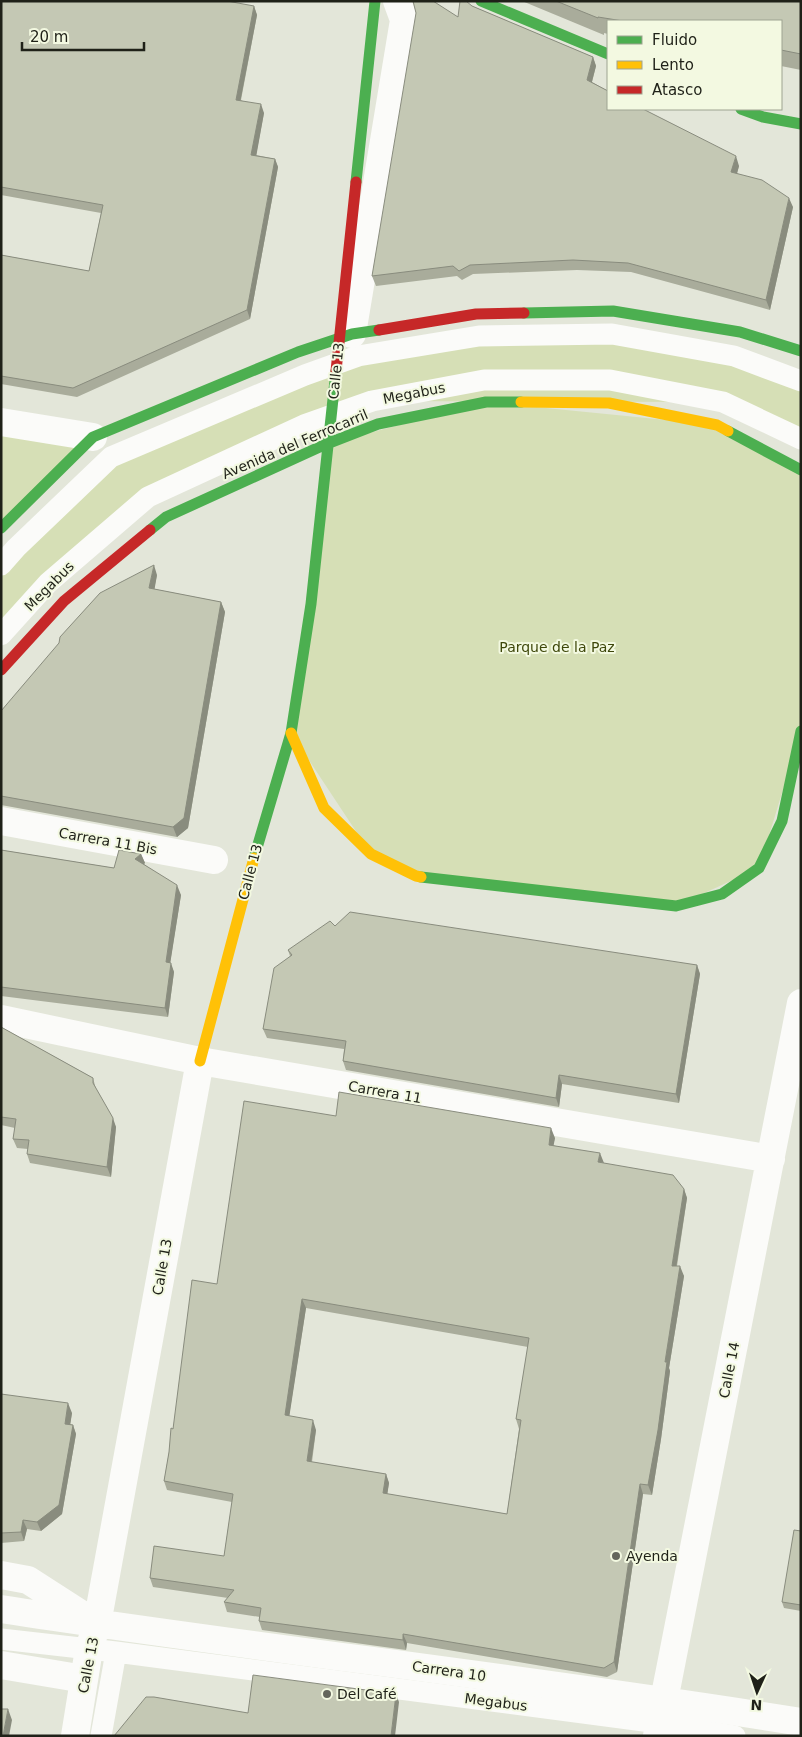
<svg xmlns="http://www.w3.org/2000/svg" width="802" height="1737" viewBox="0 0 802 1737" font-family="'DejaVu Sans',sans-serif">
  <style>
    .green { fill: #d6dfb6 }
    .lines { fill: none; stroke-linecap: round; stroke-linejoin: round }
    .lane { stroke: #fbfbf9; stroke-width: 21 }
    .street { stroke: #fbfbf9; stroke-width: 28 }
    .fast { stroke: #4caf50; stroke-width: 11 }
    .slow { stroke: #ffc107; stroke-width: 11 }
    .jam { stroke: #c62828; stroke-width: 11 }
    .wall { fill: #a9ac9b; fill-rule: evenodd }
    .shaded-wall { fill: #898c7e }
    .building { fill: #c4c8b4; stroke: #898c7e; fill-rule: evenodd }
    .poi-dot { fill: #64665c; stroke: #f3f9e1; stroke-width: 2 }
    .labels { text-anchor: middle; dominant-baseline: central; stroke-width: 4; stroke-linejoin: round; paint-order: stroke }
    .street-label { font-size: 14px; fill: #1f2118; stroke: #f3f9e1 }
    .park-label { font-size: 14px; fill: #3e470a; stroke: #f3f9e1 }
    .poi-label { font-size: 14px; fill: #1f2118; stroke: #f3f9e1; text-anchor: start }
  </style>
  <rect width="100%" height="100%" fill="#e3e6d9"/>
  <path class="green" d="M 612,334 L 801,381 L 801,439 L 723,402 L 372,401 L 148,497 L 1,635 L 1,565 L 111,457 L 358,356 Z
    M 486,402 L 717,425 L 801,470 L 801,731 L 759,868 L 676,906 L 416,876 L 371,854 L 291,733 L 324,445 Z
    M 1,422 L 93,437 L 1,528 Z"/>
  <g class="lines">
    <path class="lane" d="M 1,565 L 16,548 L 111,457 L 305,375 L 358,356 L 479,336 L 612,334 L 734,356 L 801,381
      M 1,635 L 48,583 L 148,497 L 304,425 L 372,401 L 484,380 L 610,380 L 723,402 L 801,439
      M 1,1639 L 116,1652 L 659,1723 L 735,1736
      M 101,1736 L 116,1652"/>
    <path class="street" d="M 352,334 L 404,20 L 397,1
      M 1,422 L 93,437
      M 1,821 L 214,860
      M 1,1019 L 200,1061 L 771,1159
      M 1,1575 L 28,1580 L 87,1618
      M 1,1609 C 267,1650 535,1679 801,1722
      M 1,1665 L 84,1679
      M 75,1736 L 89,1649 L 97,1624 L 200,1061
      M 657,1736 L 801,1003"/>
    <path class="fast" d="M 481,1 L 608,54
      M 741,109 L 763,117 L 801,124
      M 356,182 L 375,1
      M 524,313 L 613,311 L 740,332 L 801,351
      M 728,431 L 801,470
      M 1,528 L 93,437 L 298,352 L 352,334 L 379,330
      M 150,530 L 166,517 L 324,445 L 378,424 L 486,402 L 521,402
      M 254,858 L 291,733 L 311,604 L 336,371
      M 421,877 L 676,906 L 722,894 L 759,868 L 782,821 L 801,731"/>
    <path class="slow" d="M 521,402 L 609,403 L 717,425 L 728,431
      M 291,733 L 324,808 L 371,854 L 416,876 L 421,877
      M 200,1061 L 254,858"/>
    <path class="jam" d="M 379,330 L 476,314 L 524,313
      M 336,371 L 356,182
      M 1,670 L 64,601 L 150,530"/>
  </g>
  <path class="wall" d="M 1,1 L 254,6 L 257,15 L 241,100 L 264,113 L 256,155 L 275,159 L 278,167 L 250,319 L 77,397 L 1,384 L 1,255 L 89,271 L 101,213 L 1,195 Z
    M 522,1 L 801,1 L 801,70 L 781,66 L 781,21 L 608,21 L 608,34 L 604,33 L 604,35 Z
    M 472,6 L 593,57 L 596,66 L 592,82 L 739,166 L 737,173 L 793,207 L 770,310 L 631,272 L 577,270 L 473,274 L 462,280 L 457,276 L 376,286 L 372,276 L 458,17 Z
    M 157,575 L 154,589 L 221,602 L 225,612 L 188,828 L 177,837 L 1,805 L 1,711 Z
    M 1,850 L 114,868 L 141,854 L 145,863 L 144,864 L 181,895 L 170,963 L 174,972 L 168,1017 L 1,996 Z
    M 335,926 L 697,965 L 700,974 L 679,1103 L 562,1084 L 559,1107 L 346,1070 L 343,1061 L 344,1049 L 267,1038 L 263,1029 L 290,956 L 288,950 Z
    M 1,1027 L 93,1078 L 96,1089 L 116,1127 L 111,1177 L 30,1163 L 27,1154 L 28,1149 L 17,1148 L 13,1139 L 15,1128 L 1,1125 Z
    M 336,1116 L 555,1138 L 553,1145 L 604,1163 L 684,1189 L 687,1198 L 677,1266 L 684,1276 L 669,1368 L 670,1371 L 661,1439 L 652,1495 L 643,1494 L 617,1672 L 607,1677 L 407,1643 L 406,1650 L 262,1630 L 259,1621 L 260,1617 L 227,1612 L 224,1602 L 228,1598 L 153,1587 L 150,1578 L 224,1556 L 232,1502 L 167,1490 L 164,1481 L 169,1452 L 173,1429 L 217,1284 ZM 306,1308 L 528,1347 L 516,1419 L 519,1429 L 507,1514 L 387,1494 L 389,1483 L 386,1474 L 312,1462 L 316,1430 L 289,1416 Z
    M 1,1394 L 72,1413 L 70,1424 L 73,1425 L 76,1434 L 62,1514 L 41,1531 L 27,1529 L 24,1541 L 1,1543 Z
    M 801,1531 L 801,1611 L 784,1608 L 782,1602 Z"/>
  <path class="shaded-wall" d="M 254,6 L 257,15 L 239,108 L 236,100 Z
    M 593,57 L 596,66 L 590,89 L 587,80 Z
    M 261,104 L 264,113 L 255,163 L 251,155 Z
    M 736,156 L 739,166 L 735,181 L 731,172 Z
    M 275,159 L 278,167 L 250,319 L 247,310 Z
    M 789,198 L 793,207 L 770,310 L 766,300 Z
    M 154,565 L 157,575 L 153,598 L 149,588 Z
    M 221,602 L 225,612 L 188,828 L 177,837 L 173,827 Z
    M 141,854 L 145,863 L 139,868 L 135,859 Z
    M 177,885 L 181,895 L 169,971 L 166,962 Z
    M 171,963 L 174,972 L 168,1017 L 165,1008 Z
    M 697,965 L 700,974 L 679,1103 L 676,1094 Z
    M 559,1075 L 562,1084 L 559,1107 L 556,1098 Z
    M 113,1118 L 116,1127 L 111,1177 L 107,1167 Z
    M 551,1128 L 555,1138 L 552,1154 L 549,1145 Z
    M 600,1153 L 604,1163 L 598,1162 Z
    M 684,1189 L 687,1198 L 675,1275 L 672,1266 Z
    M 680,1266 L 684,1276 L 669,1368 L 670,1371 L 661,1439 L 652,1495 L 648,1485 L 665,1362 Z
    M 302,1299 L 306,1308 L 288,1425 L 285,1415 Z
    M 68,1403 L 72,1413 L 69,1433 L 65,1424 Z
    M 313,1420 L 316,1430 L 310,1470 L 307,1461 Z
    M 73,1425 L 76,1434 L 62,1514 L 41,1531 L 37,1522 Z
    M 386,1474 L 389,1483 L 386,1503 L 383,1493 Z
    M 640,1484 L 643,1494 L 617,1672 L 614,1662 Z
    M 23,1520 L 27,1529 L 24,1541 L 21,1532 Z
    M 403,1634 L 407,1643 L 406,1650 L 403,1640 Z
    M 396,1694 L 399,1702 L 395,1736 L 391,1736 Z
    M 8,1709 L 12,1720 L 9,1736 L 3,1736 Z"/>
  <path class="building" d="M 1,1 L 227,1 L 254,6 L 236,100 L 261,104 L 251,155 L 275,159 L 247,310 L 73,388 L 1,376 L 1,255 L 89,271 L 103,205 L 1,187 Z
    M 413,1 L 433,1 L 458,17 L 460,1 L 466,1 L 472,6 L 593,57 L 587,80 L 608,91 L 608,109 L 643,109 L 736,156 L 731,172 L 762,180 L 789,198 L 766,300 L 628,263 L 573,260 L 470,265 L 459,271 L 453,266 L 372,276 L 416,13 Z
    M 556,1 L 801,1 L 801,54 L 781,50 L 781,21 L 623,21 L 598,17 L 598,18 Z
    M 154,565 L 149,588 L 221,602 L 184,818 L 173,827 L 1,796 L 1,711 L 59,643 L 60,637 L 100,593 Z
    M 1,850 L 114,868 L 119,850 L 141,854 L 135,859 L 177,885 L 166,962 L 171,963 L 165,1008 L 1,987 Z
    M 350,912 L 697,965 L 676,1094 L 559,1075 L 556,1098 L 343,1061 L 346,1041 L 263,1029 L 274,968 L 292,955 L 288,950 L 330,921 L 335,926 Z
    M 1,1027 L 93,1078 L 93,1083 L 113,1118 L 107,1167 L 27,1154 L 29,1140 L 13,1139 L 16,1119 L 1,1117 Z
    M 339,1092 L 551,1128 L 549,1145 L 600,1153 L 598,1162 L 673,1175 L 684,1189 L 672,1266 L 680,1266 L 665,1362 L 667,1362 L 658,1430 L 648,1485 L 640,1484 L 614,1662 L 604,1668 L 403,1634 L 403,1640 L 259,1621 L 261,1608 L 224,1602 L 234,1590 L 150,1578 L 154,1546 L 224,1556 L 233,1494 L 164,1481 L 169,1452 L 171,1428 L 173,1429 L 192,1280 L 217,1284 L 244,1101 L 336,1116 ZM 302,1299 L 529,1338 L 516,1419 L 521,1420 L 507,1514 L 383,1493 L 386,1474 L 307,1461 L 313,1420 L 285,1415 Z
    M 1,1394 L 68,1403 L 65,1424 L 73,1425 L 59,1505 L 37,1522 L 23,1520 L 21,1532 L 1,1533 Z
    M 794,1530 L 801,1531 L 801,1605 L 782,1602 Z
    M 253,1675 L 396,1694 L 391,1736 L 114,1736 L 146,1697 L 154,1697 L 248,1713 Z
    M 1,1709 L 8,1709 L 3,1736 L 1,1736 Z"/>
  <g class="poi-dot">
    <circle cx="616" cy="1556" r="5"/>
    <circle cx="327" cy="1694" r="5"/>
  </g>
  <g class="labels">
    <g class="street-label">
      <text transform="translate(336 371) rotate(-84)">Calle 13</text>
      <text transform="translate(414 393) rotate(-11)">Megabus</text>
      <text transform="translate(295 444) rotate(-23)">Avenida del Ferrocarril</text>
      <text transform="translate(49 586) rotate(-45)">Megabus</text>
      <text transform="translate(108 841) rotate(10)">Carrera 11 Bis</text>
      <text transform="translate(250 872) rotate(-75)">Calle 13</text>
      <text transform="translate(385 1092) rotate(10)">Carrera 11</text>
      <text transform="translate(162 1267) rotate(-80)">Calle 13</text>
      <text transform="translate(729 1370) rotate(-79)">Calle 14</text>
      <text transform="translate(88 1665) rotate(-79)">Calle 13</text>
      <text transform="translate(449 1671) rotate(8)">Carrera 10</text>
      <text transform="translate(496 1702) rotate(7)">Megabus</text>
    </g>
    <g class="park-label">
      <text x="557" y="647">Parque de la Paz</text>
    </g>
    <g class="poi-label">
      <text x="626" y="1556">Ayenda</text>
      <text x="337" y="1694">Del Café</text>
    </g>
  </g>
  <rect width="802" height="1737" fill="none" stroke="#1f2118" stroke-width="5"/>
  <rect x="607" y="20" width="175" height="90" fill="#f3f9e1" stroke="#9ea391"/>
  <rect x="617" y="36" width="25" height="8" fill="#4caf50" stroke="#9ea391"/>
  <text x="652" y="45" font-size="15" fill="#1f2118">Fluido</text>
  <rect x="617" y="61" width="25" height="8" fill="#ffc107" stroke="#9ea391"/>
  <text x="652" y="70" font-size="15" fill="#1f2118">Lento</text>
  <rect x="617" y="86" width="25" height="8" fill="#c62828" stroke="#9ea391"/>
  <text x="652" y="95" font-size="15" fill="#1f2118">Atasco</text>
  <g transform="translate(757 1692) rotate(183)" stroke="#f3f9e1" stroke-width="4" paint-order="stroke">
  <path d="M0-4L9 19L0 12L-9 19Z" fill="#1f2118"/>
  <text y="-8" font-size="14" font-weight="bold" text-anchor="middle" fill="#1f2118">N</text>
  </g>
  <path d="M22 42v8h122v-8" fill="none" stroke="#1f2118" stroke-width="2.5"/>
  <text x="30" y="42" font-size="15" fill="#1f2118" stroke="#f3f9e1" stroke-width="4" paint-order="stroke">20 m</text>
</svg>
